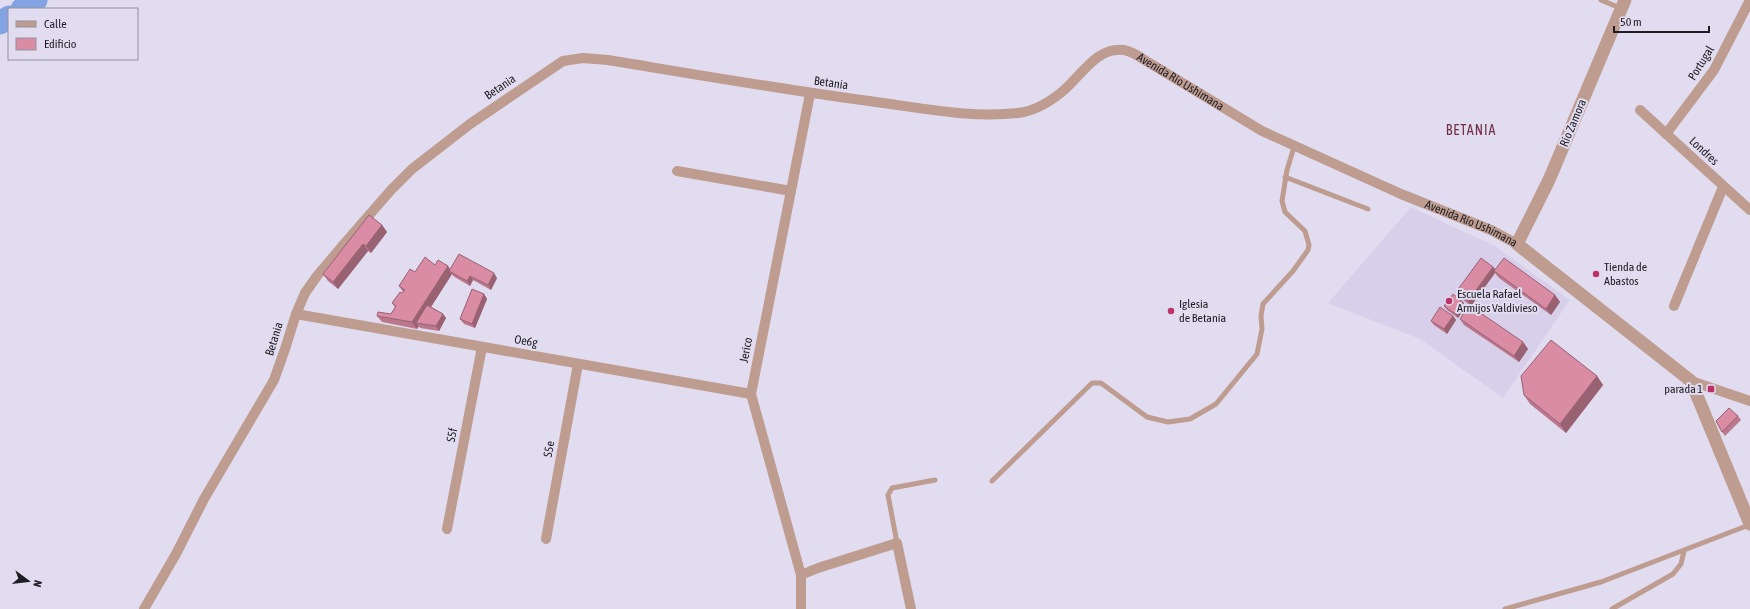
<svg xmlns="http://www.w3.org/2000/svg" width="1750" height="609" viewBox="0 0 1750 609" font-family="'Asap Condensed',sans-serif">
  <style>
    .built { fill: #d8d0eb }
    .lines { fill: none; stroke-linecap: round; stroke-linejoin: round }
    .river { stroke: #84a3e2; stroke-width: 23 }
    .service { stroke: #be9c90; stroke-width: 5 }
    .minor { stroke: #be9c90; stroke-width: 10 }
    .tertiary { stroke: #be9c90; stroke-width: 13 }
    .wall { fill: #bb788d }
    .shaded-wall { fill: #986273 }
    .building { fill: #d98ca4; stroke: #986273 }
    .poi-dot { fill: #bc3169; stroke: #e1dcef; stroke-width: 1.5 }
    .labels { text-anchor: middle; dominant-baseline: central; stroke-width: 4; stroke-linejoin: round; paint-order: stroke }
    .street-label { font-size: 12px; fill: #1f1d24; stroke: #e1dcef }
    .poi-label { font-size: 12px; fill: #1f1d24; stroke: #e1dcef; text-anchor: start }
    .quarter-label { font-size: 14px; letter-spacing: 1px; fill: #732f47; stroke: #e1dcef }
  </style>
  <rect width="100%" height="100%" fill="#e1dcef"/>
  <path class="built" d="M 1411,207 L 1495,246 L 1570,300 L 1503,398 L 1420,339 L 1328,303 Z"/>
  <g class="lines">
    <path class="river" d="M 22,9 L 36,0
      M 0,23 L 9,17"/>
    <path class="service" d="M 1601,0 L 1620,8
      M 1285,177 L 1368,209
      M 992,481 L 1092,383 L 1101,383 L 1147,417 L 1168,422 L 1190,419 L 1216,404 L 1257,354 L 1262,329 L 1261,316 L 1263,304 L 1293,271 L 1308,250 L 1309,245 L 1305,231 L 1285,212 L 1282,201 L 1287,170 L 1294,147
      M 897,543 L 888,495 L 892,488 L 935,480
      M 1505,609 L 1601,582 L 1749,525
      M 1612,609 L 1673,574 L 1681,564 L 1684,551"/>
    <g class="minor">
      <path d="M 1640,110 L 1750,210"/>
      <path d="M 1666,134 L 1714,70 L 1750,0"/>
      <path d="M 677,171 L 791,191"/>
      <path d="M 1674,306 L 1723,187"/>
      <path d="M 296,314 L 751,394"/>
      <path d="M 1691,381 L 1750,401"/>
      <path d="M 447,529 L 482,347"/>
      <path d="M 546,539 L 578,364"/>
      <path d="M 801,575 L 818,568 L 897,543 L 911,609"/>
      <path id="s1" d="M 144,609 L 176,554 L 204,499 L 274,380 L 285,349 L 296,314 L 305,293 L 317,276 L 344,244 L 391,190 L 412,169 L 470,124 L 563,61 L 583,58 L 608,60 C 699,75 791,91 883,103 C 927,109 973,118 1018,113 C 1035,111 1051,101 1063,91 C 1081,76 1097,46 1124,50 C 1130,51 1137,55 1143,59 L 1262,131 L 1401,194 L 1491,230 L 1517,244"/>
      <path d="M 801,609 L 801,575 L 751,394 L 810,94"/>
    </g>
    <path class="tertiary" d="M 1625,0 L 1549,180 L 1517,244 L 1691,381 L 1750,524"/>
  </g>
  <path class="wall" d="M 382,225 L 387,232 L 371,253 L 368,251 L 338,289 L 328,281 L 323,274 Z
    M 435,265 L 448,266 L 450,270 L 497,278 L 491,290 L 473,280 L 470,286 L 453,276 L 452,274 L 431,307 L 443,314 L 446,318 L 439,331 L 420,328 L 419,326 L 417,329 L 382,322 L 377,316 L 391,314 L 395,307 L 392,303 L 403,292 L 399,286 L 415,272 Z
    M 1493,267 L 1495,269 L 1555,295 L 1560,302 L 1551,315 L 1499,278 L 1495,273 L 1471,306 L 1459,297 L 1456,292 Z
    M 484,294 L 487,299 L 475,328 L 464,324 L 460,319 Z
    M 1463,302 L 1466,307 L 1458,318 L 1447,310 L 1444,306 Z
    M 1453,316 L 1456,320 L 1447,334 L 1434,325 L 1431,321 Z
    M 1460,319 L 1523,342 L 1528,349 L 1519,362 L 1464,325 Z
    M 1597,376 L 1603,385 L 1566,433 L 1530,404 L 1524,395 Z
    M 1738,416 L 1741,420 L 1725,436 L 1722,432 Z"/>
  <path class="shaded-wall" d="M 382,225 L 387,232 L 371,253 L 366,246 Z
    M 363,244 L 368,251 L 338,289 L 333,282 Z
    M 448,266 L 452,273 L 449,271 L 452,274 L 420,324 L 416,323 L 419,326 L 417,329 L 412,322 Z
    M 1493,267 L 1497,271 L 1494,271 L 1495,273 L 1471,306 L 1468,301 Z
    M 494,273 L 497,278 L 491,290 L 488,285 Z
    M 470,276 L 473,280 L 470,286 L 467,281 Z
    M 484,294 L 487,299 L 475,328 L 472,324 Z
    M 1555,295 L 1560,302 L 1551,315 L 1546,309 Z
    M 1463,302 L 1466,307 L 1458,318 L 1455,314 Z
    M 443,314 L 446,318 L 439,331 L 436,326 Z
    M 1453,316 L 1456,320 L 1447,334 L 1444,329 Z
    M 1523,342 L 1528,349 L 1519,362 L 1514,356 Z
    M 1597,376 L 1603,385 L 1566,433 L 1560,424 Z"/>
  <path class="building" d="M 369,215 L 382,225 L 366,246 L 363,244 L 333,282 L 323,274 Z
    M 459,254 L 494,273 L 488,285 L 470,276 L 467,281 L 449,271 Z
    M 425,257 L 435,265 L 438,260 L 448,266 L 412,322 L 377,316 L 378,312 L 391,314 L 396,306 L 392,303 L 400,292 L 402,293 L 405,290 L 399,286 L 410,269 L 415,272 Z
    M 1481,258 L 1493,267 L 1468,301 L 1456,292 Z
    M 1504,258 L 1555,295 L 1546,309 L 1494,271 Z
    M 472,289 L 484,294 L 472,324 L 460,319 Z
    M 1453,294 L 1463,302 L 1455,314 L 1444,306 Z
    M 427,305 L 443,314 L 436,326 L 416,323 Z
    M 1469,305 L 1523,342 L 1514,356 L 1460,319 Z
    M 1440,307 L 1453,316 L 1444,329 L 1431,321 Z
    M 1551,340 L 1597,376 L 1560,424 L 1524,395 L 1521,376 Z
    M 1729,408 L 1738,416 L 1722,432 L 1716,421 Z"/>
  <g class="poi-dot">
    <circle cx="1596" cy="274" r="4"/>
    <circle cx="1449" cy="301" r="4"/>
    <circle cx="1171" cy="311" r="4"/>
    <rect x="1707" y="385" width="8" height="8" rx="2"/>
  </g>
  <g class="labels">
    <g class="street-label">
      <text transform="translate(1701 63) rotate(-58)">Portugal</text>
      <text stroke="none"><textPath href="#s1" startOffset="1357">Avenida Río Ushimana</textPath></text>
      <text transform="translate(831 83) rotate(8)">Betania</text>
      <text transform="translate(500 87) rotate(-34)">Betania</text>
      <text transform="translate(1573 123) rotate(-67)">Río Zamora</text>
      <text transform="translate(1704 151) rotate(43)">Londres</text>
      <text stroke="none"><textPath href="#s1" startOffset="1681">Avenida Río Ushimana</textPath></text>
      <text transform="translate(274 339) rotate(-73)">Betania</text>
      <text transform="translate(526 341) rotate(10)">Oe6g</text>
      <text transform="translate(746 350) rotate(-79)">Jerico</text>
      <text transform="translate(452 435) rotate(-79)">S5f</text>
      <text transform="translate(549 449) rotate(-80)">S5e</text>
    </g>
    <g class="poi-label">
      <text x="1604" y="267">Tienda de<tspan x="1604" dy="14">Abastos</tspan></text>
      <text x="1457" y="294">Escuela Rafael<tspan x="1457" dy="14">Armijos Valdivieso</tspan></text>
      <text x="1179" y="304">Iglesia<tspan x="1179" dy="14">de Betania</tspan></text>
      <text x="1703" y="389" text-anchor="end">parada 1</text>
    </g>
    <g class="quarter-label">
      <text x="1471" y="130">BETANIA</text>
    </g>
  </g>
  <rect x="8" y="8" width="130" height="52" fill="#e1dcef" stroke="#93909e"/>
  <rect x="16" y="21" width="20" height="6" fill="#be9c90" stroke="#93909e"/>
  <text x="44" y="28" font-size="12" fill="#1f1d24">Calle</text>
  <rect x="16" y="38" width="20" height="12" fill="#d98ca4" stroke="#93909e"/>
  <text x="44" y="48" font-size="12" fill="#1f1d24">Edificio</text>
  <g transform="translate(28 581) rotate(105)" stroke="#e1dcef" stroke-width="3" paint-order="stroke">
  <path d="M0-3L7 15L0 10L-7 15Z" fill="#1f1d24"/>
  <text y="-6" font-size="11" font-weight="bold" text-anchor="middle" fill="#1f1d24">N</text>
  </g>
  <path d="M1614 26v6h95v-6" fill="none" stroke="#1f1d24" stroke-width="2"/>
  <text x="1620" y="26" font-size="12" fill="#1f1d24" stroke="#e1dcef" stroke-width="3" paint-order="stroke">50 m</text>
</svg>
